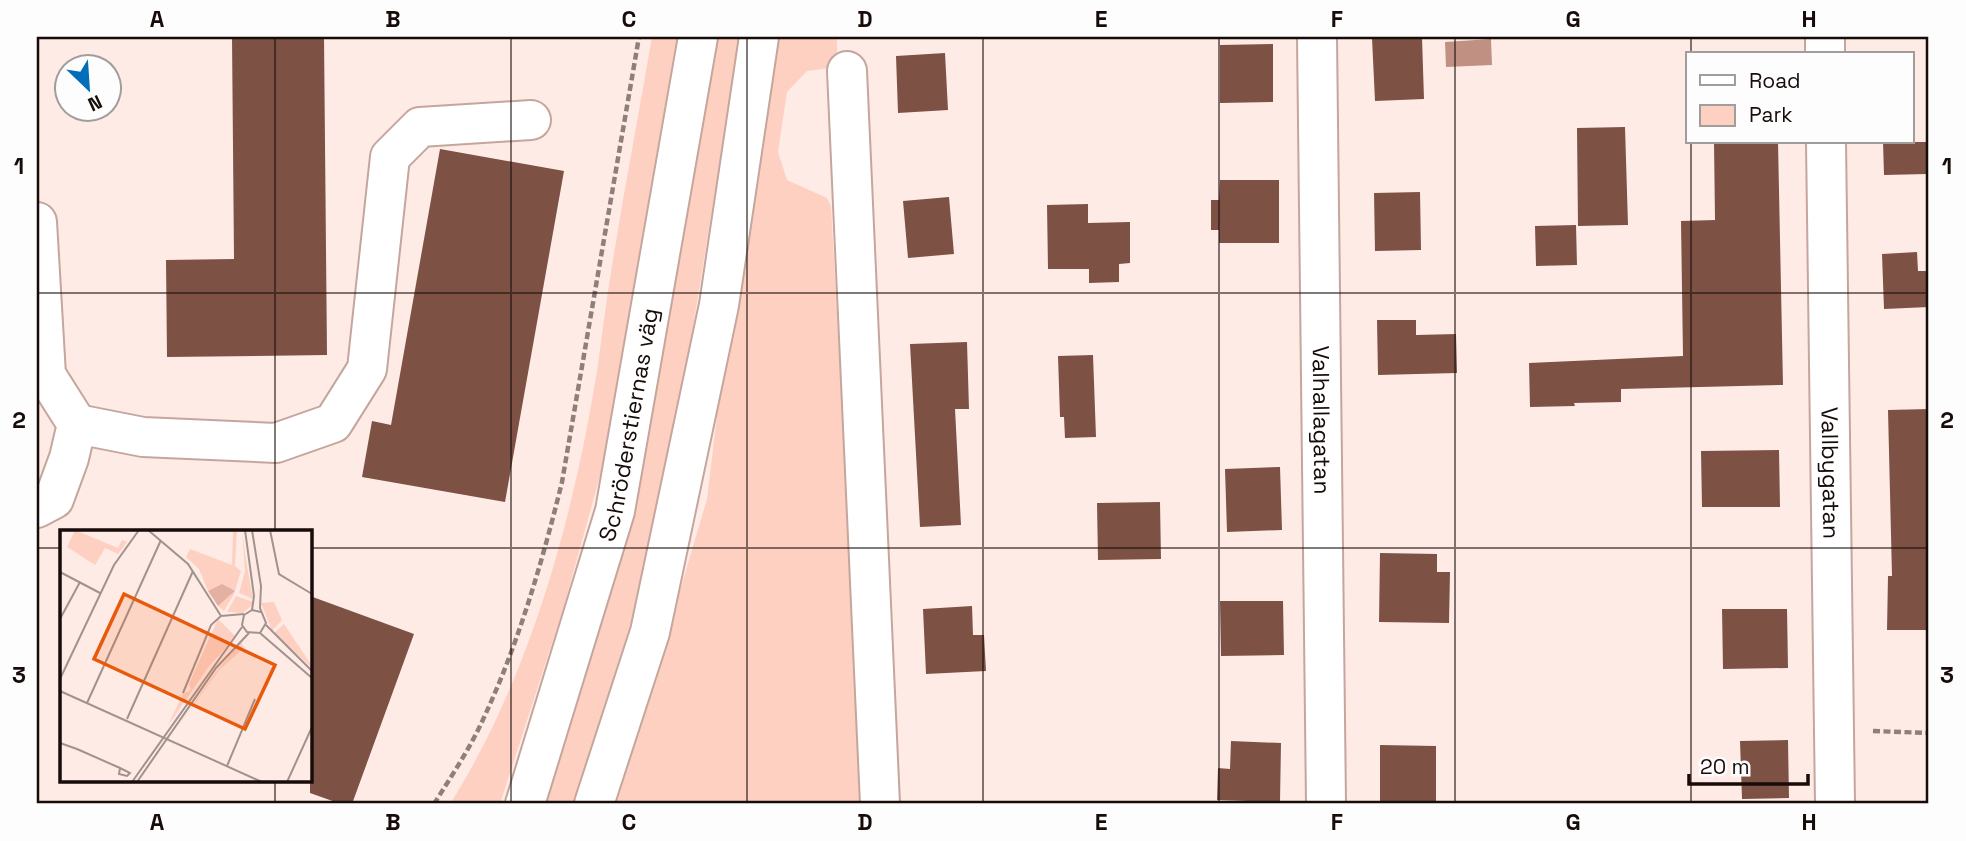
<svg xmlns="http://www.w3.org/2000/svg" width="1966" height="841" viewBox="0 0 1966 841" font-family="'Space Grotesk',sans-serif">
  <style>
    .green { fill: #fed0c2 }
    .water { fill: #c09082 }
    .building { fill: #7d5245 }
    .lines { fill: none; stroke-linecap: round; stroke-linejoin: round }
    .minor-casing { stroke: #c4a69d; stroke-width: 42 }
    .path { stroke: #8f7f7b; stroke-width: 4.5; stroke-dasharray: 7 3.5; stroke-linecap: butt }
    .minor { stroke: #fff; stroke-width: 38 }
    .grid { fill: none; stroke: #170c09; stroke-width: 2; stroke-opacity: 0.55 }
    .labels { text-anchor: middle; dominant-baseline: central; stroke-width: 7; stroke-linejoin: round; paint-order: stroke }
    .street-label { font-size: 23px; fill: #170c09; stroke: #fdfdfd }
    .inset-road { fill: none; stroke: #a2928d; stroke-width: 2 }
    .view { fill: #e8590c; fill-opacity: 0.15; stroke: #e8590c; stroke-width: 3.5 }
    .inset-edge { fill: none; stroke: #170c09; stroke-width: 3.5 }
    .neatline { fill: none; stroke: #170c09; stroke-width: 2.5 }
    .grid-label { font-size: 23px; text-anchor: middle; font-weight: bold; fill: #170c09 }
  </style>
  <rect width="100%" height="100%" fill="#ffebe5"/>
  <path class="green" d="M 652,37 L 677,37 L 601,472 L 564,606 L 500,804 L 450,804 C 530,677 573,519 597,371 C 602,336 606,301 612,266 C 624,190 639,113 652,37 Z
    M 716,37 L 740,37 L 671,463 L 654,554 L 574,804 L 537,804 Z
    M 775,37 L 837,37 L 837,67 L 807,71 L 787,92 L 778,152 L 787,180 L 827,198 L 831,206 L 864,804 L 610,804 L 657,668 L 707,499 L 724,357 Z"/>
  <path class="water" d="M 1491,39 L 1492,65 L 1446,67 L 1445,42 Z"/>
  <path class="building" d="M 232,37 L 324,37 L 327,355 L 167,357 L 166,260 L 234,259 Z
    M 1422,37 L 1424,99 L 1375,101 L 1372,38 Z
    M 1273,44 L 1273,102 L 1220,103 L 1220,45 Z
    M 945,53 L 948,110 L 898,113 L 896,56 Z
    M 1625,127 L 1628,225 L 1578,226 L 1577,128 Z
    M 1714,142 L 1778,142 L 1783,385 L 1621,389 L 1621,402 L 1574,403 L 1575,406 L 1530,407 L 1529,363 L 1683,356 L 1681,221 L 1715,220 Z
    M 1883,142 L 1927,142 L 1928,174 L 1884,175 Z
    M 440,149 L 564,171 L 505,502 L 362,477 L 372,421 L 391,425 Z
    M 1220,180 L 1279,180 L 1279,243 L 1219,243 L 1219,230 L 1211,230 L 1211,200 L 1219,200 Z
    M 1420,192 L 1421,250 L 1375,251 L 1374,193 Z
    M 949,197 L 954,254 L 908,258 L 903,201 Z
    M 1088,204 L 1088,223 L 1130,222 L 1130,263 L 1119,264 L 1119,282 L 1089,283 L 1089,269 L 1048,269 L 1047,205 Z
    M 1576,225 L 1577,265 L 1536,266 L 1535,226 Z
    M 1917,252 L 1918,271 L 1929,271 L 1929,307 L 1884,309 L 1882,254 Z
    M 1377,320 L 1416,320 L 1416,335 L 1456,334 L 1457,373 L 1378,375 Z
    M 967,342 L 969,409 L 955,409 L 961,525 L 920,527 L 910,344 Z
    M 1093,355 L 1096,437 L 1065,438 L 1064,417 L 1060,417 L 1058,356 Z
    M 1929,409 L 1929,630 L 1887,630 L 1888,576 L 1892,576 L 1888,410 Z
    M 1779,450 L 1780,507 L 1702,507 L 1701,451 Z
    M 1280,467 L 1282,530 L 1227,532 L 1225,469 Z
    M 1160,502 L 1161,559 L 1098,560 L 1097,503 Z
    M 1380,553 L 1437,554 L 1437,572 L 1450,572 L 1449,623 L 1379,622 Z
    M 310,596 L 414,634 L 352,804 L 341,804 L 310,793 Z
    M 1220,601 L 1283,601 L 1284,655 L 1221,656 Z
    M 972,606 L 973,635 L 984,635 L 986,671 L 926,674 L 923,609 Z
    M 1722,609 L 1787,609 L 1788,668 L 1723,669 Z
    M 1788,740 L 1789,798 L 1742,799 L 1740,741 Z
    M 1231,741 L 1281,743 L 1280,802 L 1217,800 L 1218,768 L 1230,769 Z
    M 1380,745 L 1436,746 L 1436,804 L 1380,804 Z"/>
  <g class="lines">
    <g class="minor-casing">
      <g id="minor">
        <path id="s1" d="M 1317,37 L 1326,804"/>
        <path d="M 1825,37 L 1825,54"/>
        <path d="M 847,71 L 880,804"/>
        <path id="s2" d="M 1826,142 L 1835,804"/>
        <path d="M 37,222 L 46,375 L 77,424 L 69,458 L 54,499 L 37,508"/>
        <path d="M 77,424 L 143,437 L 276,443 L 333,423 L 367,369 L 390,157 L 420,127 L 531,120"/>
        <path id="s3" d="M 525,804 L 615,511 L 698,37"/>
        <path d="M 594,804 L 650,632 L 719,305 L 759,37"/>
      </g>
    </g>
    <path class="path" d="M 1873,731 L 1929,733
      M 434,804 C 449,780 465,756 478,730 C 516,652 541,567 562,482 L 639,37"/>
    <use href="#minor" class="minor"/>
  </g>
  <path class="grid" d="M 275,37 L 275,531M 511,37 L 511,804M 747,37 L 747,804M 983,37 L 983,804M 1219,37 L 1219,804M 1455,37 L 1455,804M 1691,37 L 1691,54M 1691,142 L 1691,804M 37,293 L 1929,293M 37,548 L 61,548M 310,548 L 1929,548M 275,780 L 275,804"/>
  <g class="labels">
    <g class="street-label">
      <text stroke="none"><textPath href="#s1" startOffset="383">Valhallagatan</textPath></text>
      <text stroke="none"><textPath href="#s3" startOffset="394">Schröderstiernas väg</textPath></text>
      <text stroke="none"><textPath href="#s2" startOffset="331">Vallbygatan</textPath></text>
    </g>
  </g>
  <g transform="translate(60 530)">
    <rect width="252" height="252" fill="#ffebe5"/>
    <path d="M 15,0 L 58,18 L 62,10 L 67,12 L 58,24 L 45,18 L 35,35 L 7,17 ZM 173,0 L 177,0 L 175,36 L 181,41 L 174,64 L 164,81 L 158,76 L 175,61 L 148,61 L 139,39 L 126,27 L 130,19 L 172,35 ZM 182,0 L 185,24 L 193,69 L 179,63 L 185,41 ZM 176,66 L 193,72 L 191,76 L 183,83 L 167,82 ZM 214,72 L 222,90 L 212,101 L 201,73 ZM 158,89 L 176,107 L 149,136 L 107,197 L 123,164 L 131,160 L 129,154 ZM 224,94 L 252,136 L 252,138 L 214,103 ZM 181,112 L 184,118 L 159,140 L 114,202 L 156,142 Z" fill="#fed0c2"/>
    <path d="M 162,54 L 175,61 L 158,76 L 148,61 Z" fill="#e3b1a3"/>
    <path class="inset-road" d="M 88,0 L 128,34 L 161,86 L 184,84M 185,0 L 194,66 L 192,80M 192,0 L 201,56 L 200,78 L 206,93 L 200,103 L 187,102 L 182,95 L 184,85 L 192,80 L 201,82M 210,0 L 219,44 L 252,64M 0,42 L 40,63M 0,89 L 20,52M 206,95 L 252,141M 200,103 L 252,148M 0,149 L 54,35 L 79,0M 0,161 L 202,252M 123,163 L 151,95 L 161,86M 27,173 L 101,10M 67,189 L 133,41M 0,213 L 17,219 L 60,238 L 70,243 L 67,246 L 59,244 L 60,238M 167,236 L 195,169M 72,252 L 182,97M 77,252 L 156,138 L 189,103M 227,252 L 252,197"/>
    <path class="view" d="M 64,64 L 215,135 L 185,199 L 34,129 Z"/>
    <rect width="252" height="252" class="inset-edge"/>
  </g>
  <rect width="1966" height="841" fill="none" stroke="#fdfdfd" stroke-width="77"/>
  <rect x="1686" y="52" width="228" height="91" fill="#fdfdfd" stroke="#a19d9b" stroke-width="2"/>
  <rect x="1700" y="75" width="35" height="10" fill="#ffffff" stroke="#a19d9b" stroke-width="2"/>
  <text x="1749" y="88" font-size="21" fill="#170c09">Road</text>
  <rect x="1700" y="105" width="35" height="21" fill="#fed0c2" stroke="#a19d9b" stroke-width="2"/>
  <text x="1749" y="122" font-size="21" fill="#170c09">Park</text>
  <g transform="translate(88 88) rotate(155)"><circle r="33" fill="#fdfdfd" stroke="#a19d9b" stroke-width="2"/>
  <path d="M0-5L12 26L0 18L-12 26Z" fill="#026eba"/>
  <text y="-10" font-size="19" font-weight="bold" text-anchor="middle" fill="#170c09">N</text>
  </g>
  <path d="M1689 774v10h119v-10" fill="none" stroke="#170c09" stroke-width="3.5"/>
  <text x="1700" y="774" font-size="21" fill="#170c09" stroke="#fdfdfd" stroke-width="5" paint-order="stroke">20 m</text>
  <rect x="38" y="38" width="1889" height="764" class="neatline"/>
  <g class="grid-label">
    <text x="157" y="27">A</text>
    <text x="393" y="27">B</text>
    <text x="629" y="27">C</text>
    <text x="865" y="27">D</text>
    <text x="1101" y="27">E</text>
    <text x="1337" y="27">F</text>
    <text x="1573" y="27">G</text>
    <text x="1809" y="27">H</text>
    <text x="19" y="174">1</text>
    <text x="1947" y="174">1</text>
    <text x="19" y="428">2</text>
    <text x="1947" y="428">2</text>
    <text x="19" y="683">3</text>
    <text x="1947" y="683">3</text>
    <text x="157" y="830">A</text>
    <text x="393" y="830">B</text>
    <text x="629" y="830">C</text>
    <text x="865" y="830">D</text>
    <text x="1101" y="830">E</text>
    <text x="1337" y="830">F</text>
    <text x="1573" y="830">G</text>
    <text x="1809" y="830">H</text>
  </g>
</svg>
